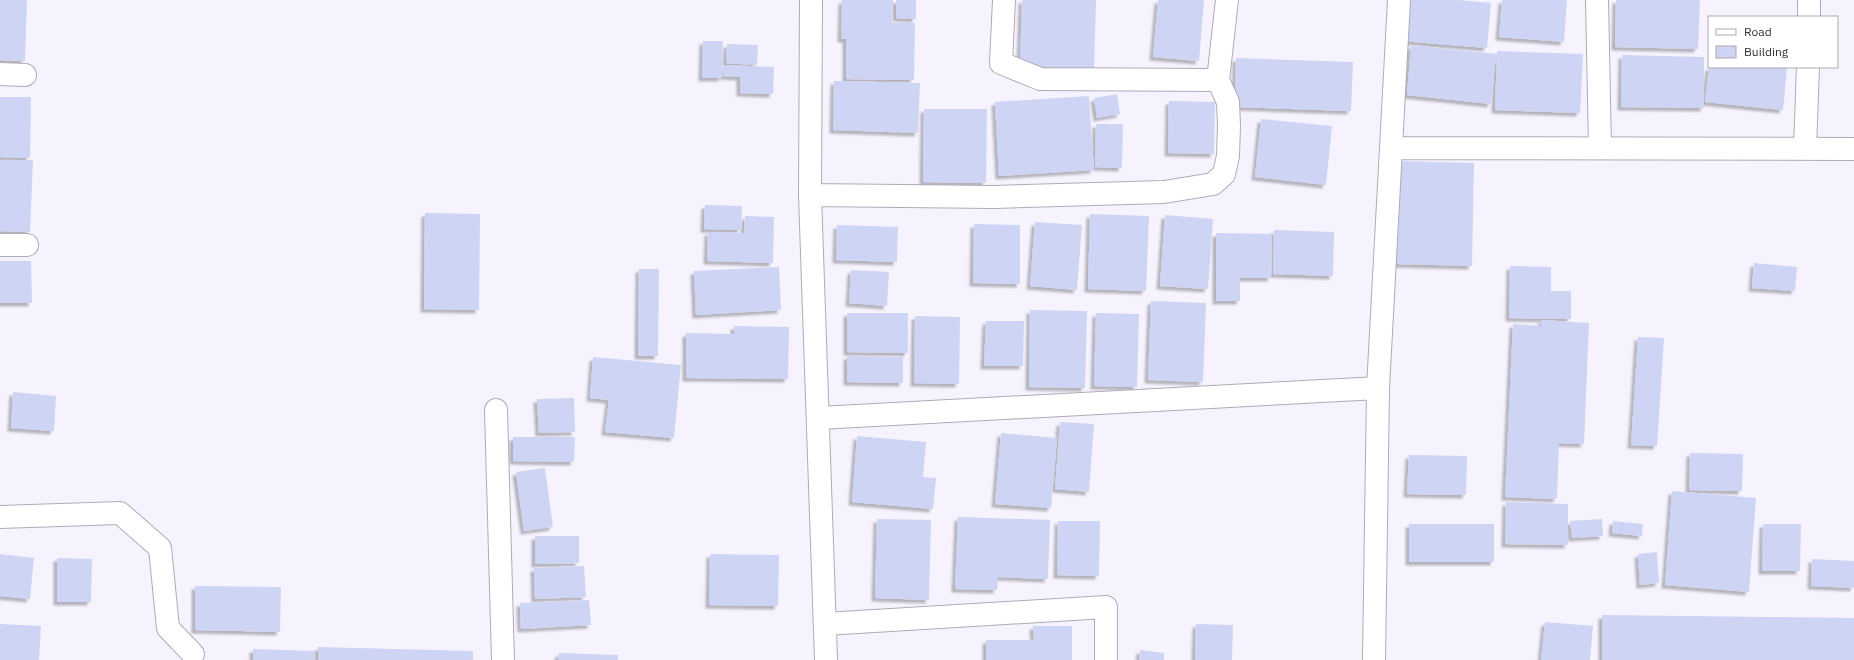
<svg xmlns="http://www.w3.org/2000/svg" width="1854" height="660" viewBox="0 0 1854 660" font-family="'IBM Plex Sans',sans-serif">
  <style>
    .building { fill: #ced4f4; filter: url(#shadow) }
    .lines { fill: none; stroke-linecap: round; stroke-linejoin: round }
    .minor-casing { stroke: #afabb6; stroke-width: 24 }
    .minor { stroke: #fff; stroke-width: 22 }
  </style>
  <defs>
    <filter id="shadow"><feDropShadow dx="-3.5" dy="3.5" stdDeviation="1" flood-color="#0004"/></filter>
  </defs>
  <rect width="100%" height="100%" fill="#f6f3ff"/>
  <path class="building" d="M 0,0 L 27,0 L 25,61 L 0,60 Z
    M 842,0 L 893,0 L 892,23 L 915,23 L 914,80 L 846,79 L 846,39 L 841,39 Z
    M 896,0 L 916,0 L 916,19 L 896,18 Z
    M 1022,0 L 1096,0 L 1094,69 L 1020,66 Z
    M 1158,0 L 1204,0 L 1199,61 L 1153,57 Z
    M 1405,0 L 1458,0 L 1491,3 L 1487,48 L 1401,41 Z
    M 1502,0 L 1567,0 L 1564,42 L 1499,37 Z
    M 1616,0 L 1700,0 L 1698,49 L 1615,47 Z
    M 703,41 L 723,41 L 722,78 L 702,78 Z
    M 727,44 L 758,45 L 757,65 L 726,63 Z
    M 1411,45 L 1496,54 L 1491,104 L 1407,95 Z
    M 1497,51 L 1583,54 L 1580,113 L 1495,110 Z
    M 1622,55 L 1704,57 L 1704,108 L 1621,107 Z
    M 1236,58 L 1353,62 L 1351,111 L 1235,107 Z
    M 723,65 L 774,67 L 773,94 L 740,93 L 740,77 L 723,76 Z
    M 1709,67 L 1787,67 L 1783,110 L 1705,102 Z
    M 834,81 L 920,83 L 918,133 L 833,130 Z
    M 1117,94 L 1120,114 L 1097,118 L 1094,98 Z
    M 1089,96 L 1094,170 L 999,176 L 995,102 Z
    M 0,97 L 31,97 L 30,158 L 0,157 Z
    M 1169,101 L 1215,102 L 1214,154 L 1168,153 Z
    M 924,109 L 987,109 L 986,183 L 923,182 Z
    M 1261,119 L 1332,126 L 1326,185 L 1255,177 Z
    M 1096,124 L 1123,124 L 1122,168 L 1095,167 Z
    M 0,160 L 33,160 L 30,232 L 0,231 Z
    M 1400,161 L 1474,163 L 1472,266 L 1397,264 Z
    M 705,205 L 742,206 L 741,230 L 704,229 Z
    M 425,213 L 480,214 L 479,310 L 424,309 Z
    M 1090,214 L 1149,216 L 1146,291 L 1088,289 Z
    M 1165,215 L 1213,219 L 1208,289 L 1160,286 Z
    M 745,216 L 774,217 L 773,263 L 707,261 L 708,232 L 744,233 Z
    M 1035,222 L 1082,225 L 1077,290 L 1030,286 Z
    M 974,224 L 1020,225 L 1020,284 L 973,283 Z
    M 837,225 L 898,227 L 897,262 L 836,260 Z
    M 1274,230 L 1334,232 L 1333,276 L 1273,274 Z
    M 1216,233 L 1272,234 L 1271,278 L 1240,278 L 1240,301 L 1216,301 Z
    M 0,261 L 31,261 L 32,303 L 0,303 Z
    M 1754,263 L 1797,267 L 1795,291 L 1752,288 Z
    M 1510,266 L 1551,267 L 1551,291 L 1571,291 L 1571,319 L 1509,318 Z
    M 779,267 L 781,310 L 696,315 L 694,271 Z
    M 639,269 L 659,269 L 658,356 L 638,356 Z
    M 851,270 L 889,272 L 887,306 L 849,303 Z
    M 1151,301 L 1206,303 L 1203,382 L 1148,380 Z
    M 1030,310 L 1087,311 L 1085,388 L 1029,387 Z
    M 847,313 L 908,313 L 908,353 L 847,352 Z
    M 1096,313 L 1139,314 L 1137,387 L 1094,386 Z
    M 915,316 L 960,317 L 959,384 L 914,383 Z
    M 1541,320 L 1589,323 L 1584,444 L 1559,443 L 1557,499 L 1505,497 L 1513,324 L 1541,326 Z
    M 986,321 L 1024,321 L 1023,366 L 984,366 Z
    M 734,326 L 789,327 L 788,379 L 686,378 L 686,333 L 734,334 Z
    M 1638,337 L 1664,338 L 1657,446 L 1631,445 Z
    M 847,356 L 903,357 L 903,383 L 847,382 Z
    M 593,357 L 681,365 L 674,438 L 605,432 L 609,400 L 590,398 Z
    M 13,392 L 56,396 L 54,431 L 11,428 Z
    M 574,398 L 575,432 L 539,433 L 537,399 Z
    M 1060,422 L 1094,424 L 1089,492 L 1055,489 Z
    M 1001,433 L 1057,438 L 1051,508 L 995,504 Z
    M 857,436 L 926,442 L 923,477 L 936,478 L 933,509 L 852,502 Z
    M 513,437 L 575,437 L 574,462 L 513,461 Z
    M 1690,453 L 1743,454 L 1742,491 L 1689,490 Z
    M 1409,455 L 1467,456 L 1466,495 L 1407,494 Z
    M 545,468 L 553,527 L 524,531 L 516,472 Z
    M 1672,491 L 1756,498 L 1749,592 L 1665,585 Z
    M 1506,502 L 1568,504 L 1568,545 L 1505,544 Z
    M 958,517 L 1050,520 L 1048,579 L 998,577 L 997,590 L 955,589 Z
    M 877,519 L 931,520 L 929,600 L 875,598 Z
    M 1602,519 L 1603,536 L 1572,538 L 1570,521 Z
    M 1058,521 L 1100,521 L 1099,576 L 1057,575 Z
    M 1613,521 L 1643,524 L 1642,536 L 1612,533 Z
    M 1409,524 L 1494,524 L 1494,562 L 1409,562 Z
    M 1763,524 L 1801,524 L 1800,571 L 1762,571 Z
    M 535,536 L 579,536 L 579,563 L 535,564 Z
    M 1657,552 L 1659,583 L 1640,585 L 1638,554 Z
    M 0,554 L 34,558 L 30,599 L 0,596 Z
    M 710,554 L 779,555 L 778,606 L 709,605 Z
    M 57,558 L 92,559 L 91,602 L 57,602 Z
    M 1812,559 L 1854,561 L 1854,588 L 1811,586 Z
    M 584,566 L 586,597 L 535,599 L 534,568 Z
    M 195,586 L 281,587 L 280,632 L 195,630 Z
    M 589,600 L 591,625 L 521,629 L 520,603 Z
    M 1602,615 L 1854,618 L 1854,660 L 1602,660 Z
    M 1545,622 L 1593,626 L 1590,660 L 1541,660 Z
    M 0,624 L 41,626 L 39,660 L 0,660 Z
    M 1196,624 L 1233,625 L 1232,660 L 1195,660 Z
    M 1033,626 L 1072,626 L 1072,660 L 986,660 L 986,640 L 1034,640 Z
    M 318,647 L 473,651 L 473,660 L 318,660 Z
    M 253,649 L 314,651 L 314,660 L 253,660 Z
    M 1140,650 L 1164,653 L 1164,660 L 1139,660 Z
    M 559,653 L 618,655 L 618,660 L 558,660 Z"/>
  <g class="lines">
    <g class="minor-casing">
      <path id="minor" d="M 811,0 L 810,195 L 826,660
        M 1004,0 L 1001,63 L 1040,79 L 1218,80
        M 1597,0 L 1600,148
        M 1809,17 L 1809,0
        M 0,74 L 25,75
        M 1391,148 L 1854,149
        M 1805,149 L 1808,67
        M 810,195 L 994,197 L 1164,192 L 1213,184 L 1224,174 L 1228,156 L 1229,126 L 1228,102 L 1218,80 L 1227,0
        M 0,245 L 27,245
        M 496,410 L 503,660
        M 819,418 L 1378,388
        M 0,517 L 120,513 L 160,548 L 168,628 L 193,654
        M 825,624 L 1106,607 L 1106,660
        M 1374,660 L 1378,388 L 1399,0"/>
    </g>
    <use href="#minor" class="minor"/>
  </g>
  <rect x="1708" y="16" width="130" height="52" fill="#ffffff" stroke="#ababad"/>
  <rect x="1716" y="29" width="20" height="6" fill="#ffffff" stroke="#ababad"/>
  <text x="1744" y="36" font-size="12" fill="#2e2d31">Road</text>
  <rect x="1716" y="46" width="20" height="12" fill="#ced4f4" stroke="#ababad"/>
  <text x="1744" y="56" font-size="12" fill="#2e2d31">Building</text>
</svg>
